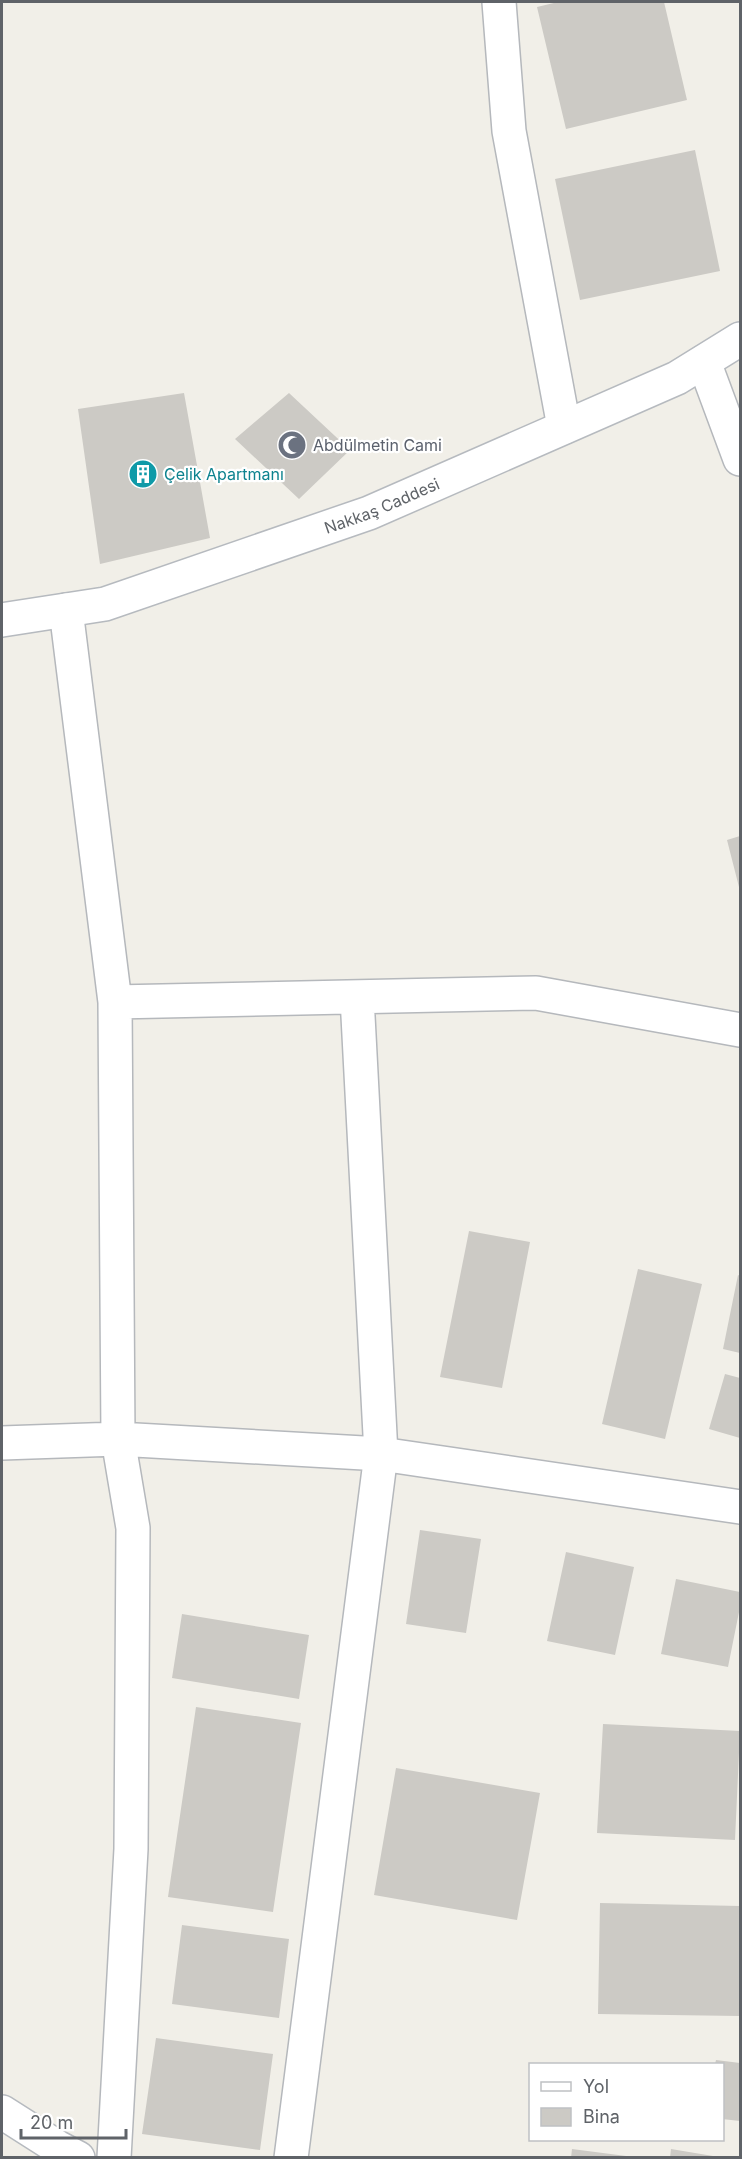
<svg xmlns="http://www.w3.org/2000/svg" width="742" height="2159" viewBox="0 0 742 2159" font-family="Inter,sans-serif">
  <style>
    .building { fill: #cccac5 }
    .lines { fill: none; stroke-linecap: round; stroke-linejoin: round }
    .street-casing { stroke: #b5b8bc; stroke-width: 36 }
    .secondary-casing { stroke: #b6babf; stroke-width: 36 }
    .street { stroke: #fff; stroke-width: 33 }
    .secondary { stroke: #fff; stroke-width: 33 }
    .labels { text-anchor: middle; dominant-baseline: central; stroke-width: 4.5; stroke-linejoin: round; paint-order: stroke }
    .worship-label { font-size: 16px; fill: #5b616d; stroke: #fff; text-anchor: start }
    .culture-label { font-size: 16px; fill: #0d838f; stroke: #fff; text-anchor: start }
    .street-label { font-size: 16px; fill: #5f6368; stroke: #fff }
  </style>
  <rect width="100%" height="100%" fill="#f1efe8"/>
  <path class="building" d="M 558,2 L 664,2 L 687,100 L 566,129 L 537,7 Z
    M 695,150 L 720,271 L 580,300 L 555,179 Z
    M 184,393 L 210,538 L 100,564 L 78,409 Z
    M 289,393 L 350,450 L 299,499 L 235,439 Z
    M 740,836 L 740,891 L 727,840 Z
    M 469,1231 L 530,1242 L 502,1388 L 440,1377 Z
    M 638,1269 L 702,1284 L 665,1439 L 602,1424 Z
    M 738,1275 L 740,1276 L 740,1353 L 723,1349 Z
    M 725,1374 L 740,1378 L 740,1438 L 709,1429 Z
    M 420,1530 L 481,1539 L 466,1633 L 406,1624 Z
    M 566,1552 L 634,1567 L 615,1655 L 547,1641 Z
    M 676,1579 L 740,1592 L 740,1607 L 728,1667 L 661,1654 Z
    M 182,1614 L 309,1635 L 299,1699 L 172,1678 Z
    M 196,1707 L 301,1723 L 273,1912 L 168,1897 Z
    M 603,1724 L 740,1731 L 735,1840 L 597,1833 Z
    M 396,1768 L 540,1793 L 517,1920 L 374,1895 Z
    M 600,1903 L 740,1906 L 740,2016 L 598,2014 Z
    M 182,1925 L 289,1939 L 279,2018 L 172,2004 Z
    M 156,2038 L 273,2054 L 260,2150 L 142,2134 Z
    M 716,2060 L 740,2063 L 740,2121 L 722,2119 L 722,2064 L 715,2064 Z
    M 572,2149 L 626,2156 L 626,2158 L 571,2158 Z
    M 671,2149 L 713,2156 L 713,2158 L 670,2158 Z"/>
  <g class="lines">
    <g class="street-casing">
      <path id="street" d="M 499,2 L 509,131 L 564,427
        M 704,362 L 740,459
        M 66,610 L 115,1002 L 118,1439 L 133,1528 L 131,1849 L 114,2158
        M 115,1002 L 536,993 L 740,1030
        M 2,1443 L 118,1439 L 381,1454 L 740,1507
        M 291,2158 L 381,1454 L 357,997"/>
    </g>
    <g class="secondary-casing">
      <g id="secondary">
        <path id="s1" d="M 2,620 L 105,604 L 369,513 L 677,378 L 740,339"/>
        <path d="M 2,2112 L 57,2147 L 78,2158"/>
      </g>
    </g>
    <use href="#street" class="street"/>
    <use href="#secondary" class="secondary"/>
  </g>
  <defs>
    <g id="mosque-disc" transform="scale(1.5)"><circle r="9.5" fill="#6b7280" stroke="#fff"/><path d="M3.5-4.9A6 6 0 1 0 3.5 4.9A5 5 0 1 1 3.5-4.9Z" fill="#fff"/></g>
    <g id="building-disc" transform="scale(1.5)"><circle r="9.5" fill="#0f9aa8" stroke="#fff"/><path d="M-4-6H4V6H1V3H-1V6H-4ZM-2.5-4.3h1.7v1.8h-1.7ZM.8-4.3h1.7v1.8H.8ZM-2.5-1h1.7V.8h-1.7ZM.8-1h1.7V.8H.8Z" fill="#fff"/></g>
  </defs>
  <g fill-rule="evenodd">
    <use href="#mosque-disc" x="292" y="445"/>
    <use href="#building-disc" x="143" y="474"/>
  </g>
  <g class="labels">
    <g class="worship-label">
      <text x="313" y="445">Abdülmetin Cami</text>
    </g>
    <g class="culture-label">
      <text x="164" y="474">Çelik Apartmanı</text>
    </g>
    <g class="street-label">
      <text stroke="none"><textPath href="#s1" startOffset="398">Nakkaş Caddesi</textPath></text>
    </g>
  </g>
  <rect width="742" height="2159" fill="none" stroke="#5f6368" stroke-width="6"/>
  <rect x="529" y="2063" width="195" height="78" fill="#ffffff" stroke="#bfc1c3" stroke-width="1.5"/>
  <rect x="541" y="2082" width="30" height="9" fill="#ffffff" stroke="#bfc1c3" stroke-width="1.5"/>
  <text x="583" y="2093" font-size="18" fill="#5f6368">Yol</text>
  <rect x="541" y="2108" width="30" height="18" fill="#cccac5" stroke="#bfc1c3" stroke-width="1.5"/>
  <text x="583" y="2123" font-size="18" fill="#5f6368">Bina</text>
  <path d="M21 2129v9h105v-9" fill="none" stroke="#5f6368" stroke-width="3"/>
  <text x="30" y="2129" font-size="18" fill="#5f6368" stroke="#ffffff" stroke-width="4.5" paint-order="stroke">20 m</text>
</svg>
